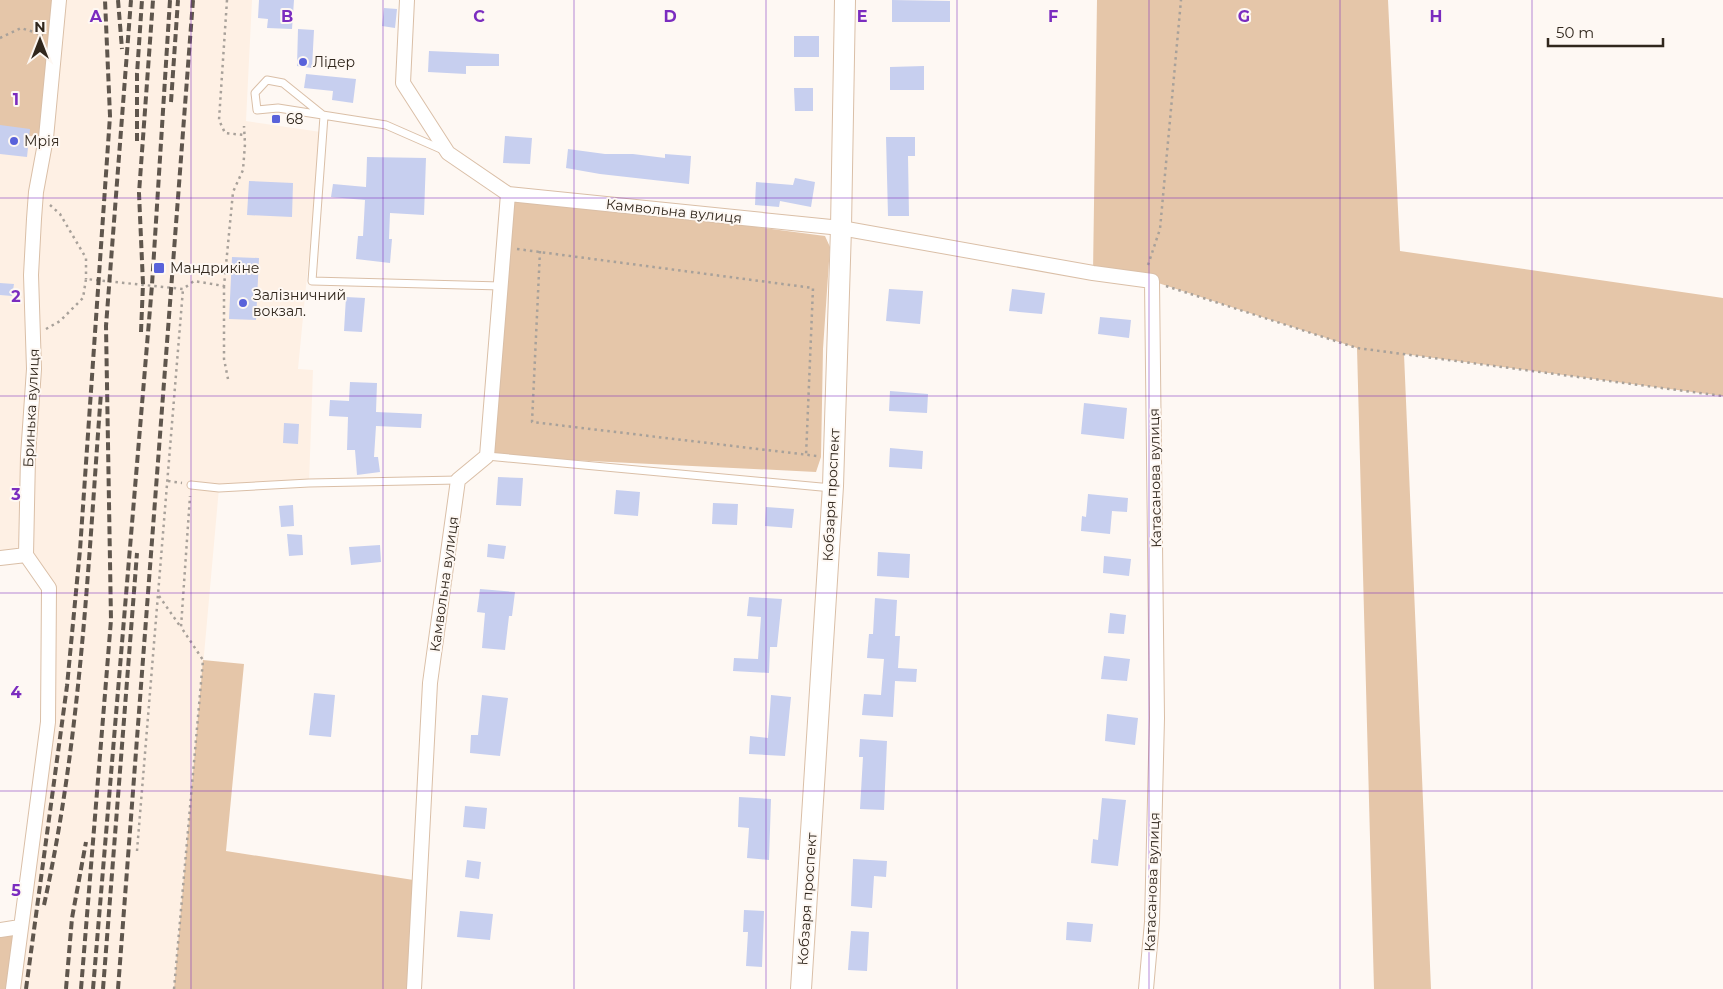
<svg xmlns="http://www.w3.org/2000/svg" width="1723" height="989" viewBox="0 0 1723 989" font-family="Montserrat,sans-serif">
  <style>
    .built { fill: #fef0e4 }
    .green { fill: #e5c6a9 }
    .building { fill: #c7cfef }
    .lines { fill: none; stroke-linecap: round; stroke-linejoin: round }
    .lane-casing { stroke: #dabfa7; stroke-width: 9 }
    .street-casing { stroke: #dabfa7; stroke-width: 16 }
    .secondary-casing { stroke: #dabfa7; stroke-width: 22 }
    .path { stroke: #a8a19a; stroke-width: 2.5; stroke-dasharray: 2.5 4; stroke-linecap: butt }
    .lane { stroke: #fff; stroke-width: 7 }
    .street { stroke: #fff; stroke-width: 14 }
    .secondary { stroke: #fff; stroke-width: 20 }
    .rail { stroke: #5f564d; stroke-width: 4; stroke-dasharray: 8 4; stroke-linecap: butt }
    .grid { fill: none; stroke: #7b2cbf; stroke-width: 1; stroke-opacity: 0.55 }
    .poi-dot { fill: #5962da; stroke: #fef8f3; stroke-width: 2 }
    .labels { text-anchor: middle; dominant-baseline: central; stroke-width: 4; stroke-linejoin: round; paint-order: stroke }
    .poi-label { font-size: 14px; fill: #31271d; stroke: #fef8f3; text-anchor: start }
    .street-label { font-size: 14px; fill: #31271d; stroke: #fef8f3 }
    .grid-label { font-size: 16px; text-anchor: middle; font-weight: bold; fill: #7b2cbf; stroke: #fef8f3; stroke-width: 4; stroke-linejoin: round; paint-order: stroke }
  </style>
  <rect width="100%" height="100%" fill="#fef8f3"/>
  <path class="built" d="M 59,0 L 252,0 L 246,121 L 321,132 L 298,369 L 313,370 L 309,483 L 219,488 L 174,989 L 13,989 L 48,722 L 49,588 L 27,556 L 0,558 L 0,132 L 46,138 Z"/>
  <path class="green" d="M 0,0 L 59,0 L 46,138 L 0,132 Z
    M 1097,0 L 1388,0 L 1400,251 L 1723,298 L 1723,396 L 1404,354 L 1431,989 L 1374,989 L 1357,348 L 1152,281 L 1093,273 Z
    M 508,194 L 825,236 L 830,247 L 823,349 L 821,457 L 816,472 L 487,456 Z
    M 203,660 L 244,664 L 226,851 L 420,881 L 414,989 L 174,989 Z
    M 20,927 L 13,989 L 0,989 L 0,930 Z"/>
  <path class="building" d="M 259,0 L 294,0 L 292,29 L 267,28 L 268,19 L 258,18 Z
    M 892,0 L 950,1 L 950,22 L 892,22 Z
    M 384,8 L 397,9 L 395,28 L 382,26 Z
    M 298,29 L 314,30 L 312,68 L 297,66 Z
    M 794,36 L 819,36 L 819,57 L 794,57 Z
    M 429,51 L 499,54 L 499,66 L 466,66 L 466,74 L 428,72 Z
    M 924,66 L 924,90 L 890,90 L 890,67 Z
    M 306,74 L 356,79 L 353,103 L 332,100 L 333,91 L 304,88 Z
    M 794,88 L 813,88 L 813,111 L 795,111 Z
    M 0,125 L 30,129 L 27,157 L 0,154 Z
    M 505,136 L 532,138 L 530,164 L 503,163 Z
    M 886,137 L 915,137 L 915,156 L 908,156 L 909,216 L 888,216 Z
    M 568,149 L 605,154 L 633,154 L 665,158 L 665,154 L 691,156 L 689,184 L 600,174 L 566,168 Z
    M 367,157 L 426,158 L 424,215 L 390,213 L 389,239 L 392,239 L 390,263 L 356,259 L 358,236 L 363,236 L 365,200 L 331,197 L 333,184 L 366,187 Z
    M 795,178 L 815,182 L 811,207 L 780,201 L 779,207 L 755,205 L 756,182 L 793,185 Z
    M 249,181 L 293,183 L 292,217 L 247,215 Z
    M 232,257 L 259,258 L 256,320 L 229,319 Z
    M 0,283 L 14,284 L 12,296 L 0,295 Z
    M 889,289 L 923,291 L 920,324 L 886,321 Z
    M 1012,289 L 1045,293 L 1042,314 L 1009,311 Z
    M 346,297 L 365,298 L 362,332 L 344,331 Z
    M 1100,317 L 1131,320 L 1129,338 L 1098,334 Z
    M 350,382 L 377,383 L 376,412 L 422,414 L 421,428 L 376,426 L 374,457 L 378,457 L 380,472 L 357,475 L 355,450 L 347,450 L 348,417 L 329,416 L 330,400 L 349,401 Z
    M 890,391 L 928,394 L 927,413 L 889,411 Z
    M 1084,403 L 1127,408 L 1124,439 L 1081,434 Z
    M 284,423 L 299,424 L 298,444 L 283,443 Z
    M 890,448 L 923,451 L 922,469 L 889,467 Z
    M 498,477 L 523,478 L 521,506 L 496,505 Z
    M 616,490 L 640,492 L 638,516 L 614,514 Z
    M 1088,494 L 1128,498 L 1127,512 L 1112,511 L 1110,534 L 1081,531 L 1082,516 L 1086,517 Z
    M 713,503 L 738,504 L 737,525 L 712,524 Z
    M 293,505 L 294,526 L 281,527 L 279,506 Z
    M 766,507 L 794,509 L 792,528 L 765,526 Z
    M 287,534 L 302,535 L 303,555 L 289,556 Z
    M 488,544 L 506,546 L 504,559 L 487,557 Z
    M 380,545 L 381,562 L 351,565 L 349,547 Z
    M 878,552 L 910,554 L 909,578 L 877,576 Z
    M 1104,556 L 1131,559 L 1129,576 L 1103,573 Z
    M 480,589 L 515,592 L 512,616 L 509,616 L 505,650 L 482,648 L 485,613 L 477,612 Z
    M 749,597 L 782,599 L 777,647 L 770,647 L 769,673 L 733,671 L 734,658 L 758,659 L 761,617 L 747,616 Z
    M 875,598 L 897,600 L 895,636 L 900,636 L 898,668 L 917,669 L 916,682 L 895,681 L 893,717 L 862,715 L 864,694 L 881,695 L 884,659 L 867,658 L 869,634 L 873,634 Z
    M 1110,613 L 1126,615 L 1124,634 L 1108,633 Z
    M 1104,656 L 1130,659 L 1127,681 L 1101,679 Z
    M 314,693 L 335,695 L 331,737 L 309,735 Z
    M 482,695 L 508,698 L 500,756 L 470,753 L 471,735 L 478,735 Z
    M 771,695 L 791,697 L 785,756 L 749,754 L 750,736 L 768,738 Z
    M 1107,714 L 1138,718 L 1135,745 L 1105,741 Z
    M 860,739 L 887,741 L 884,810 L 860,809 L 863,757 L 859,757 Z
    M 739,797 L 771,799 L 769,860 L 747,858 L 749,828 L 738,827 Z
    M 1102,798 L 1126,800 L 1118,866 L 1091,863 L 1093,839 L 1098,840 Z
    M 465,806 L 487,808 L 485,829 L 463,827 Z
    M 853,859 L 887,861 L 886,877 L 874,876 L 872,908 L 851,906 Z
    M 467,860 L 481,862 L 479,879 L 465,877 Z
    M 744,910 L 764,911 L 762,967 L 746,966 L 748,932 L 743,932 Z
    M 460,911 L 493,914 L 490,940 L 457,937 Z
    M 1067,922 L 1093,924 L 1091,942 L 1066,940 Z
    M 851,931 L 869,932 L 867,971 L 848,970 Z"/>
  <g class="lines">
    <g class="lane-casing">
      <path id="lane" d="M 324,116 L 312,281 L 501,286
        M 324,116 L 283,83 L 267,80 L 255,93 L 257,110 L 278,108 L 386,125 L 443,150
        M 487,456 L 832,488
        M 191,485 L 219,488 L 309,483 L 458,480"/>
    </g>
    <g class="street-casing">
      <path id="street" d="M 407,0 L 403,83 L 448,153 L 508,194 L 841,228 L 1093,273 L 1152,281 L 1157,718 L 1152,922 L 1146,989
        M 0,558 L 26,555
        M 0,930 L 20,927
        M 13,989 L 48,722 L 49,588 L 26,555 L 28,456 L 34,369 L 31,275 L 34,219 L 36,192 L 46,138 L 59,0
        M 414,989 L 430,683 L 458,480 L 487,456 L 508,194"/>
    </g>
    <g class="secondary-casing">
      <path id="secondary" d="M 801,989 L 833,486 L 841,228 L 845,0"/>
    </g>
    <path class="path" d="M 227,0 L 219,120 L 225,133 L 244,135
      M 0,38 L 21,28 L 43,35
      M 50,205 L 60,214 L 86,258 L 86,279
      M 517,249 L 813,288 L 806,456
      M 540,251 L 532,422 L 817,456
      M 1148,265 L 1160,229 L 1181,0
      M 224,286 L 224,359 L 228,379
      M 1166,286 L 1357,348 L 1723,396
      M 46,329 L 60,321 L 83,298 L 86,279 L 183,289 L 194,281 L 224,286 L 233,192 L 243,170 L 245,144 L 244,126
      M 168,481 L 182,483
      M 159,596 L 180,626
      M 137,851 L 183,289
      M 174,989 L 203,660 L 181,627 L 190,496"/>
    <use href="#lane" class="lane"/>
    <use href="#street" class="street"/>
    <use href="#secondary" class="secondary"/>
    <path class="rail" d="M 118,0 L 122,49
      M 171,102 L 178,0
      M 137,141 L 137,74 L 142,0
      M 141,332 L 143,284 L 139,193 L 153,0
      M 44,905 C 81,737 88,564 101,393
      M 26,989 L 67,686 L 80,550 L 110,116 L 105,0
      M 66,989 L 72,918 L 86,842
      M 81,989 L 111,620 L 106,326 L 131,0
      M 93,989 L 152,285 L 170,0
      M 103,989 L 137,553
      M 118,989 L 193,0"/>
  </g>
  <path class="grid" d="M 191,0 L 191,989M 383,0 L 383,989M 574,0 L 574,989M 766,0 L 766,989M 957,0 L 957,989M 1149,0 L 1149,989M 1340,0 L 1340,989M 1532,0 L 1532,989M 0,198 L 1723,198M 0,396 L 1723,396M 0,593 L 1723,593M 0,791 L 1723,791"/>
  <g class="poi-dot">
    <circle cx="303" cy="62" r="5"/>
    <rect x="271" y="114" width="10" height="10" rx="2.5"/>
    <circle cx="14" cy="141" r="5"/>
    <rect x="153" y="262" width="12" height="12" rx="2.5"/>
    <circle cx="243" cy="303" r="5"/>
  </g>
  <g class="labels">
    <g class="poi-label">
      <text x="313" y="62">Лідер</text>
      <text x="286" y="119">68</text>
      <text x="24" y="141">Мрія</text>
      <text x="170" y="268">Мандрикіне</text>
      <text x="253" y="295">Залізничний<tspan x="253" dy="16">вокзал.</tspan></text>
    </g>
    <g class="street-label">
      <text transform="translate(674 211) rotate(6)">Камвольна вулиця</text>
      <text transform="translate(31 408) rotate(-87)">Бринька вулиця</text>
      <text transform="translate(1155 478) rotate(-91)">Катасанова вулиця</text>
      <text transform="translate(831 495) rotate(-87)">Кобзаря проспект</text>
      <text transform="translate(444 584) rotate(-82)">Камвольна вулиця</text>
      <text transform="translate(1152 882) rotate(-88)">Катасанова вулиця</text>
      <text transform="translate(807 899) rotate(-86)">Кобзаря проспект</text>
    </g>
  </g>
  <g class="grid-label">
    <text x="96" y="22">A</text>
    <text x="287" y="22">B</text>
    <text x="479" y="22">C</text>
    <text x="670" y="22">D</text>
    <text x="862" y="22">E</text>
    <text x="1053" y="22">F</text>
    <text x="1244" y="22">G</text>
    <text x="1436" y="22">H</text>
    <text x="16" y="105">1</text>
    <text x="16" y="302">2</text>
    <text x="16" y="500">3</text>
    <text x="16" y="698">4</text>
    <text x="16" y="896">5</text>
  </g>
  <g transform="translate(40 40)" stroke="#fef8f3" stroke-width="4" paint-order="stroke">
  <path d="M0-4L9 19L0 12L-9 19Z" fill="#31271d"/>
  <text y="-8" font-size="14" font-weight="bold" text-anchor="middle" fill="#31271d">N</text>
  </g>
  <path d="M1548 38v8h115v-8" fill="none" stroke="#31271d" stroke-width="2.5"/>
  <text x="1556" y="38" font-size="15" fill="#31271d" stroke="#fef8f3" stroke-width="4" paint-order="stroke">50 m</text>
</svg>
